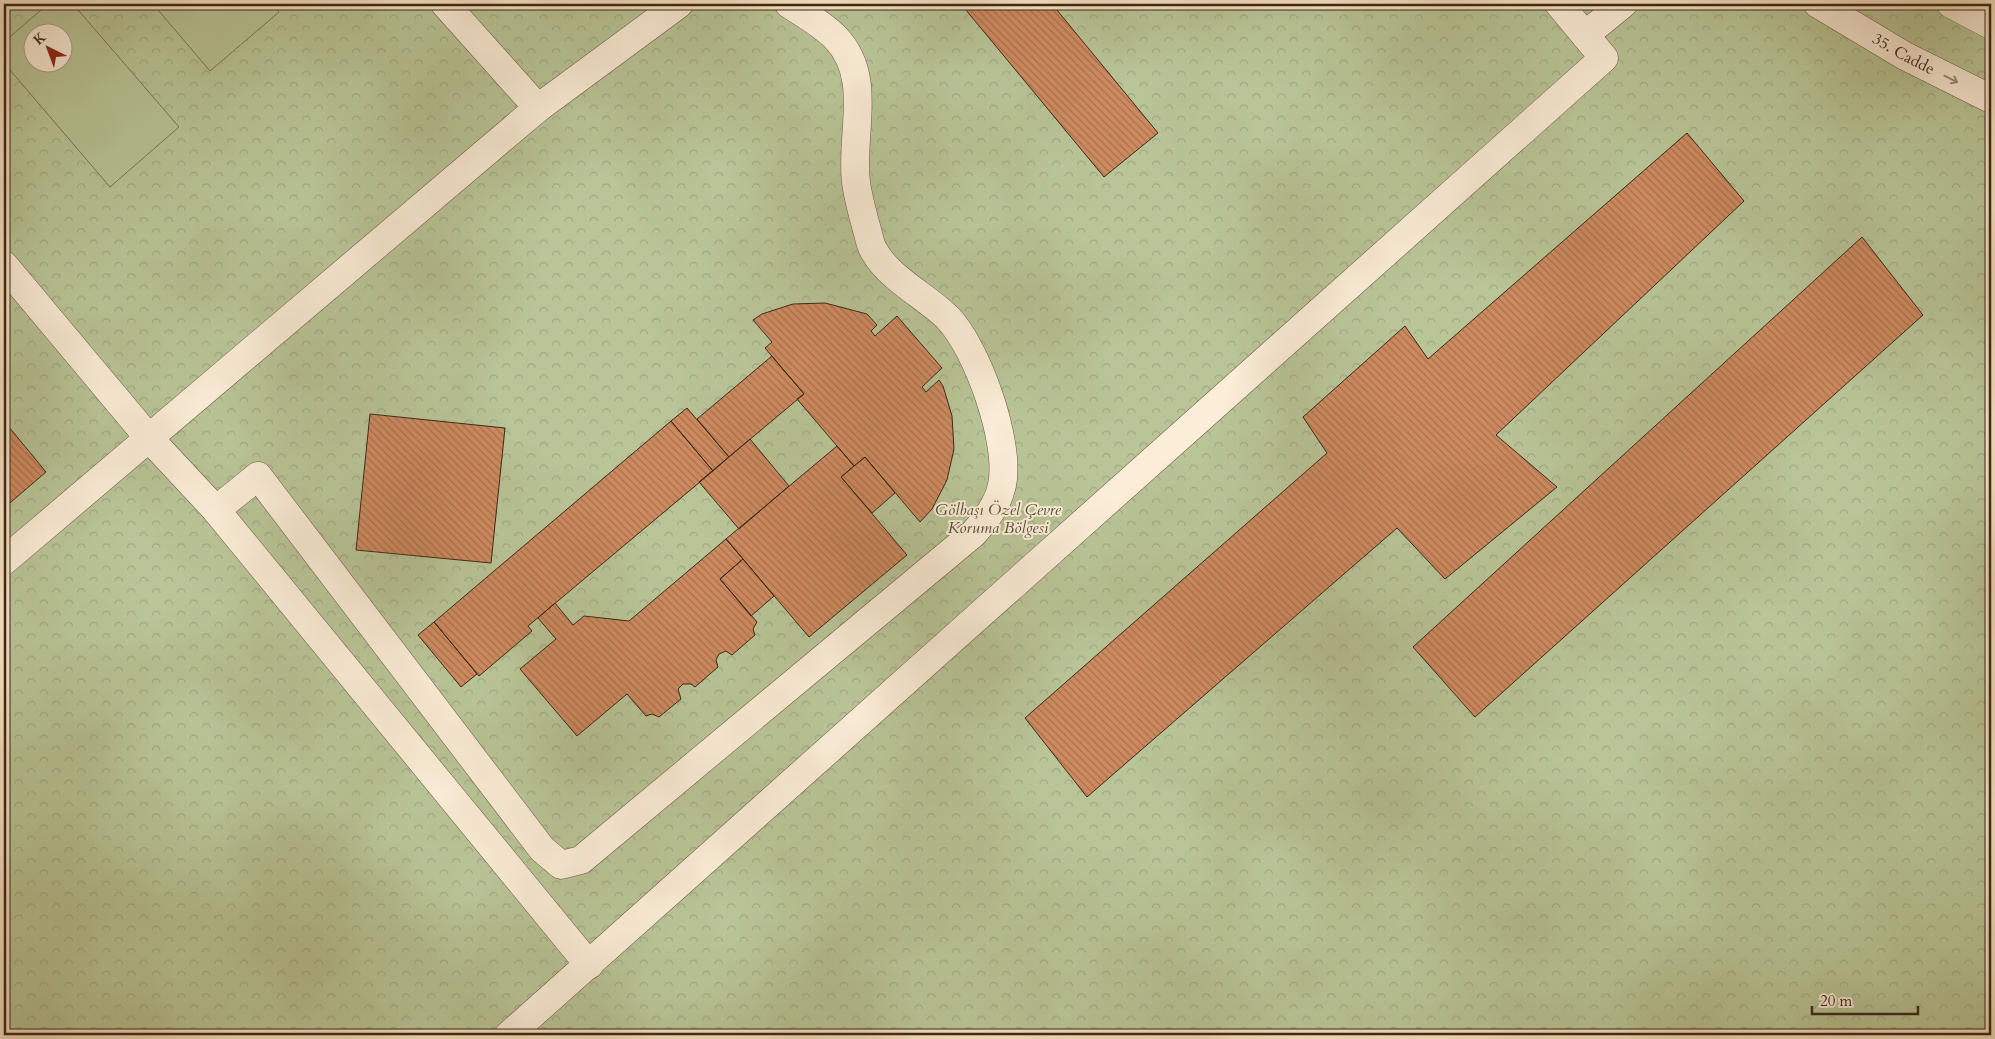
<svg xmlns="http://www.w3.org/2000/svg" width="1995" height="1039" viewBox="0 0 1995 1039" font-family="Cardo,serif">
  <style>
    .park { fill: url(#park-crowns); stroke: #787759; fill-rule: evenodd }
    .pitch { fill: #b9c597; stroke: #787759; fill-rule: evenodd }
    .building { fill: url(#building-back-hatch); stroke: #38291b }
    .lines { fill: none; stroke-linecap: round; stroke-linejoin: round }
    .minor-casing { stroke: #685845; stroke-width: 29 }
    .minor { stroke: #fbedd7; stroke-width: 28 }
    .oneway { stroke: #9a8b79 }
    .labels { text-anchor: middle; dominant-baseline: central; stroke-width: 4; stroke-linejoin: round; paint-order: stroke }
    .street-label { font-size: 16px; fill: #38291b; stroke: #fbedd7 }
    .park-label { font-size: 16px; font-style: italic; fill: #58503a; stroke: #fbedd7 }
  </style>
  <defs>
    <pattern id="park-crowns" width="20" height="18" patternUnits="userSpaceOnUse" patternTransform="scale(1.25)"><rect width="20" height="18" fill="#b9c597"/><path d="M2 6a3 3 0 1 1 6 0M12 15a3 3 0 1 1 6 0" fill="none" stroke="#a0a982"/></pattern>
    <pattern id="building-back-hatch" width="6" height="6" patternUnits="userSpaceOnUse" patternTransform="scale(1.25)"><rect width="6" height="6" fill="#ce8a5f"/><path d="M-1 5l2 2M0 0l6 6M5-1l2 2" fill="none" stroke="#a8714e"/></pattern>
  </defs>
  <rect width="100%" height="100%" fill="#f9e3c2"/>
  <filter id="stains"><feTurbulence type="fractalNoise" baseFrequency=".004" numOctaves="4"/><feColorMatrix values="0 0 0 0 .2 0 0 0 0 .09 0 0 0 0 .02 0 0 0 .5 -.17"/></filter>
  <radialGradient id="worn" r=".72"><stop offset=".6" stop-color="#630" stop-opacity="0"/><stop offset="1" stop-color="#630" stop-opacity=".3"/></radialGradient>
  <path class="park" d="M 4,4 L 1991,4 L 1991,1035 L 4,1035 ZM 32,32 L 62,32 L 62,62 L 32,62 Z"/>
  <path class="pitch" d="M 48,4 L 73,4 L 179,127 L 110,187 L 4,63 L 4,42 ZM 32,32 L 62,32 L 62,62 L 32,62 Z
    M 153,4 L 272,4 L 279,12 L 210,71 Z"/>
  <path class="building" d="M 961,4 L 1052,4 L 1158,133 L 1104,177 Z
    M 1687,133 L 1744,201 L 1496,435 L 1557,487 L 1445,579 L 1397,528 L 1087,797 L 1025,718 L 1327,453 L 1303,417 L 1405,326 L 1428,359 Z
    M 1862,237 L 1923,315 L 1475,717 L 1413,647 Z
    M 825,303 L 867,314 L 877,325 L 871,331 L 875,336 L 897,316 L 942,368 L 922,387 L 926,392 L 939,380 L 943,386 L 952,416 L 954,449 L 947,480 L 932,509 L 920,522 L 865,457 L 854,466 L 797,399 L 804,394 L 765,348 L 772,342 L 753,320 L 762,314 L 793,304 Z
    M 772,356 L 804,394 L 729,457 L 697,419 Z
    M 687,408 L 729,457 L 713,471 L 671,421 Z
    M 370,414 L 505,428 L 491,563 L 356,550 Z
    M 4,421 L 46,472 L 4,508 Z
    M 671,421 L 713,471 L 528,626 L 532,631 L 479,676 L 434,622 Z
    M 750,439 L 789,486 L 739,529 L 699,482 Z
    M 837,446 L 854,466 L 841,477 L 907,555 L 809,637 L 726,539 Z
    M 865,457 L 895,493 L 872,513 L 841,477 Z
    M 726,539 L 743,559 L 720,579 L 757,622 L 753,629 L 755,635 L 732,655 L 726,651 L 719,654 L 716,660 L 718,667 L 695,687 L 691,684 L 683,684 L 678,689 L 681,699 L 659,717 L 652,714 L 646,716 L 627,694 L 577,736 L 520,669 L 556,639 L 538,618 L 555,603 L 573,625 L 584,616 L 629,621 Z
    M 743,559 L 774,596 L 751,616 L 720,579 Z
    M 434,622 L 477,674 L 461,687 L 418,635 Z"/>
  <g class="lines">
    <g class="minor-casing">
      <g id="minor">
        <path d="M 445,4 L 538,108"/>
        <path id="s1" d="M 1818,4 L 1905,56 L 1991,99"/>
        <path d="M 1951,4 L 1991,25"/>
        <path d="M 1585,35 L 1623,4"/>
        <path d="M 4,265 L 148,437 L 216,510 L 589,965"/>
        <path d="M 216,510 L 258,476 L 542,849 L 561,865 L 581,860 L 974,533 C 986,519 998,505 1002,485 C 1011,443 977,347 947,317 C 924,295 890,279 874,251 C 870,245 869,236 867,230 C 863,215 858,198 856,182 C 850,133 874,77 835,37 C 822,24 804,14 789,4"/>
        <path d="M 4,561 L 538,108 L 679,4"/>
        <path d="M 509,1035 L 1604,58 L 1559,4"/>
      </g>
    </g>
    <use href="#minor" class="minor"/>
  </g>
  <defs><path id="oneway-shaft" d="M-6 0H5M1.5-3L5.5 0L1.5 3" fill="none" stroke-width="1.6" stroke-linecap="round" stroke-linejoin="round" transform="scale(1.25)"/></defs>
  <use class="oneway" href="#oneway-shaft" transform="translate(1951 79) rotate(27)"/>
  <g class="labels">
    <g class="street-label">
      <text stroke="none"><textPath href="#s1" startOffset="99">35. Cadde</textPath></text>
    </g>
    <g class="park-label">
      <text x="998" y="510">Gölbaşı Özel Çevre<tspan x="998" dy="18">Koruma Bölgesi</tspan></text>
    </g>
  </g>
  <rect width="1995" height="1039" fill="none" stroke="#f9e3c2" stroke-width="20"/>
  <rect x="5" y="5" width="1985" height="1029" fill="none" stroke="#38291b" stroke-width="2.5"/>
  <rect x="10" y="10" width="1975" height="1019" fill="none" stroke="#38291b"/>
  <g transform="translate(48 48) rotate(318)"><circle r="24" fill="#fbedd7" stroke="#ad9f8c"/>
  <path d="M0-4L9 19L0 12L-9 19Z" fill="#8f2418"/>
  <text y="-8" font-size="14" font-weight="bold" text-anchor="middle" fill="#38291b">K</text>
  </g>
  <path d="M1812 1006v8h106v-8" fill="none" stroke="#38291b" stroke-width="2.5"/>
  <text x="1820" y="1006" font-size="15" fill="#38291b" stroke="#fbedd7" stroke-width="4" paint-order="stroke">20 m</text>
  <rect width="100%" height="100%" filter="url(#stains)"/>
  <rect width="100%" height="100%" fill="url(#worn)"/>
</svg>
